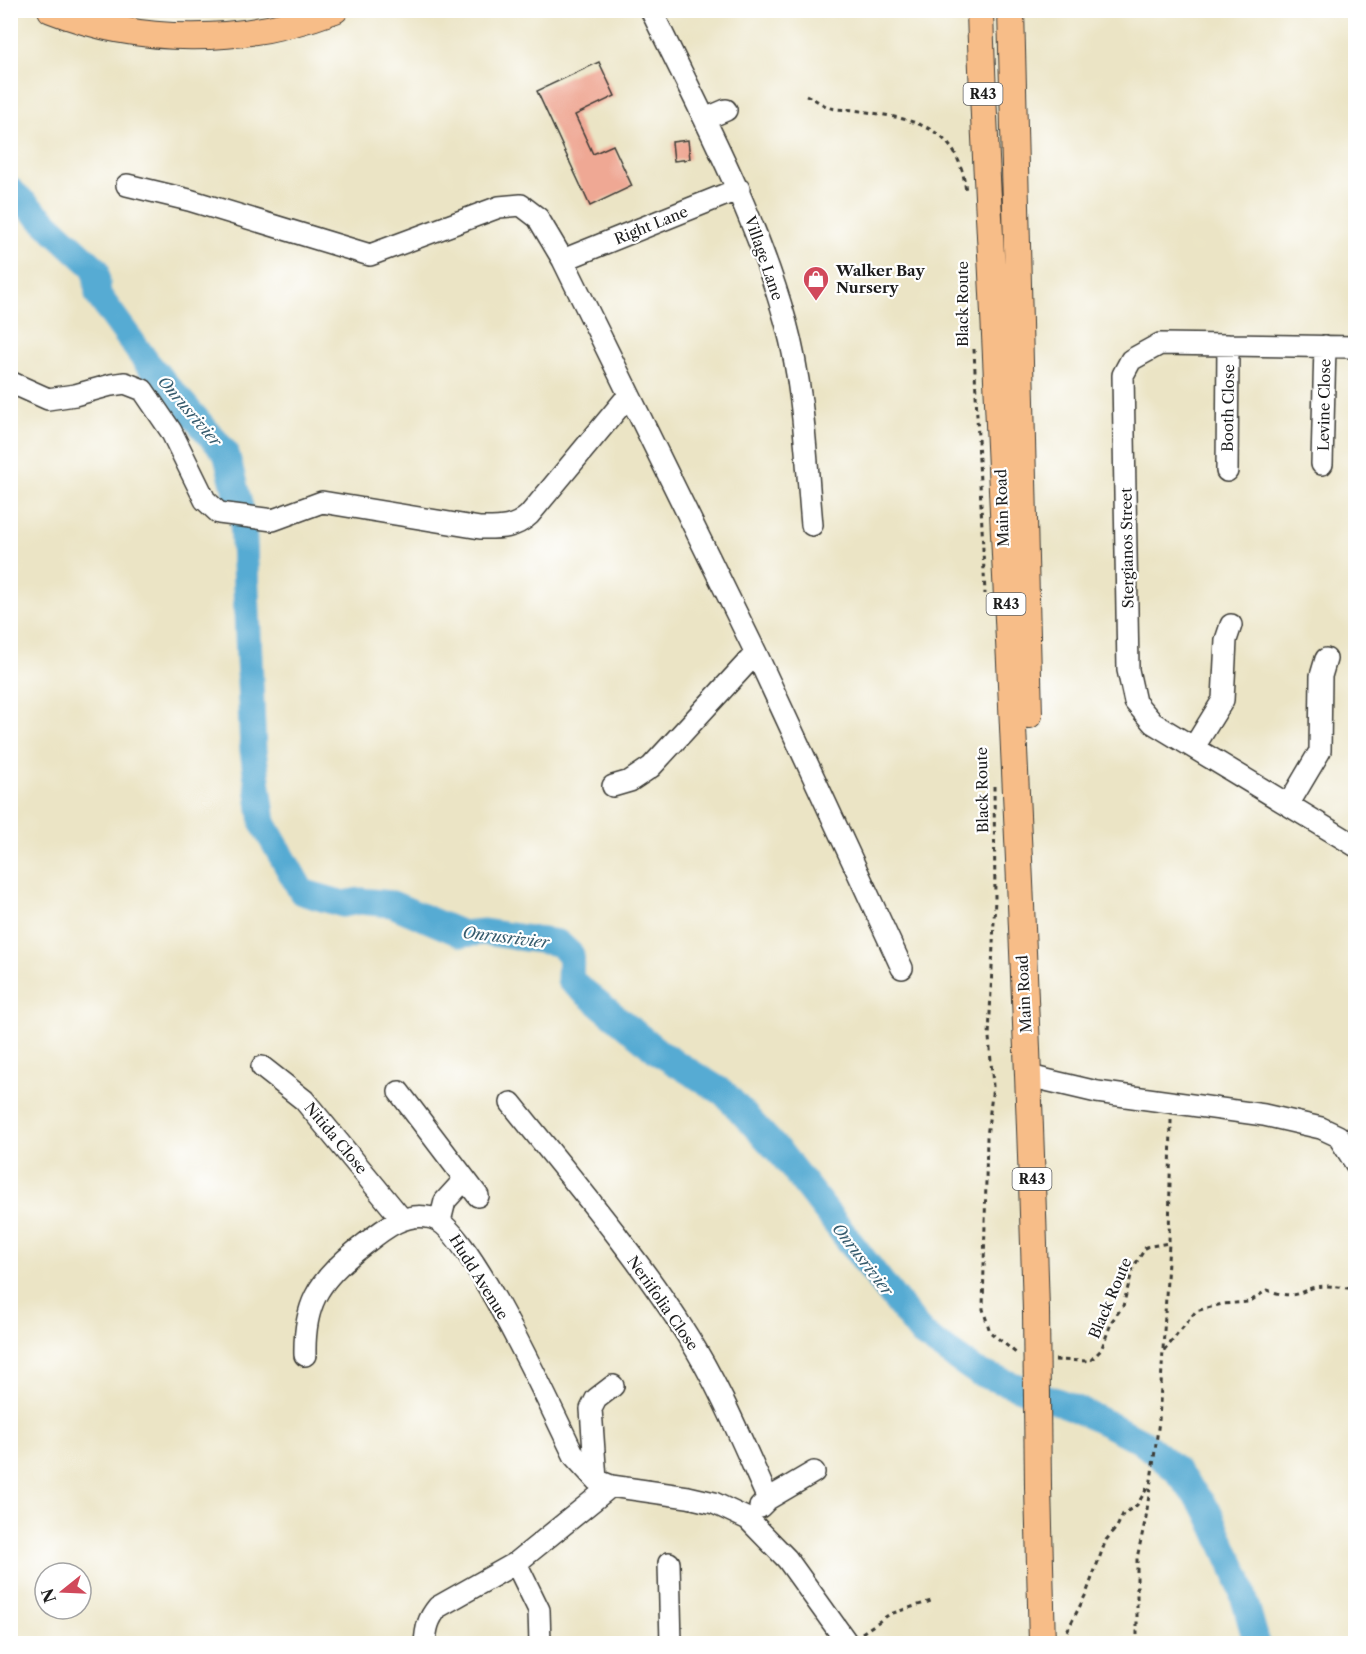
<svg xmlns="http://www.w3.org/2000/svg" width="1366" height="1654" viewBox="0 0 1366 1654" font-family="'Libre Caslon Text',serif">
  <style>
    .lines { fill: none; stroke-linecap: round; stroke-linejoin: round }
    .river { stroke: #57abd3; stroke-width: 27 }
    .building { fill: #efa894 }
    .minor-casing { stroke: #3b3a35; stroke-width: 24 }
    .major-casing { stroke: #3b3a35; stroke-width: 28 }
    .path { stroke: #3b3a35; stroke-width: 3; stroke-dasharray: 4.5 4.5; stroke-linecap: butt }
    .minor { stroke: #fff; stroke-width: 21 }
    .major { stroke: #f7bd88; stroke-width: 26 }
    .major-bridge-casing { stroke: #3b3a35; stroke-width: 28; stroke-linecap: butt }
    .major-bridge { stroke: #f7bd88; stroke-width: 26 }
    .labels { text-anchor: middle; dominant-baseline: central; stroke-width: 4.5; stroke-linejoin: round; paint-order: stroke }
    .shield { fill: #fff; stroke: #606060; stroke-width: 1.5 }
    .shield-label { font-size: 14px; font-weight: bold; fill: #1c1c1c }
    .street-label { font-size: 15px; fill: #1c1c1c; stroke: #fff }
    .poi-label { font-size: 15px; font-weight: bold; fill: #1c1c1c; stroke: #fff; text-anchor: start }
    .water-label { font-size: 16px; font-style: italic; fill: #375c6e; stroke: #fff }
  </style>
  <rect width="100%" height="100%" fill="#fff"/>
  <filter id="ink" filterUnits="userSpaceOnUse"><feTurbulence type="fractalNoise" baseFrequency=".0167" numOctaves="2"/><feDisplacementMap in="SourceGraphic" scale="12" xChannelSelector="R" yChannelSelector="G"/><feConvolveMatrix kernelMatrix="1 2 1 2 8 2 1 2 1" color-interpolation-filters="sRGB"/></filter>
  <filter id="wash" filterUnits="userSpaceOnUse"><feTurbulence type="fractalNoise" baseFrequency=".008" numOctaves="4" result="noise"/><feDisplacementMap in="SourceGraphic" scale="24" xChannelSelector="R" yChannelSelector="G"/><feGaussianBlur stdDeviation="1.35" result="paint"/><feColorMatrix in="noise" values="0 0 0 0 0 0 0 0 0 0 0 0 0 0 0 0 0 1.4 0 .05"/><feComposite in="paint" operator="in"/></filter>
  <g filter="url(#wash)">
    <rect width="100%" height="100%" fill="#ebe4c5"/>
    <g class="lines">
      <path class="river" d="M 10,190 L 96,269 L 98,295 L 148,364 L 226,453 L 243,519 L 253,750 L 263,823 L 302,892 L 343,904 L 360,901 L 392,904 L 462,934 L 484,932 L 558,943 L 571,955 L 570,980 L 661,1054 L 724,1093 L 782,1155 L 922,1334 L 977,1372 L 1067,1405 L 1108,1424 L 1141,1441 L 1175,1469 L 1208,1511 L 1238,1577 L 1257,1644"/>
    </g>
    <g id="blocks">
      <path class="building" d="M 599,62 L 615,96 L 575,115 L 593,154 L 613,145 L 632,186 L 590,206 L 537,91 Z
        M 688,140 L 690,159 L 674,161 L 672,142 Z"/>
    </g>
  </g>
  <g filter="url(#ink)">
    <use href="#blocks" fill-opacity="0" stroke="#3b3a35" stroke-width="1.5"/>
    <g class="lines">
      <g class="minor-casing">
        <path id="minor" d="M 651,10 C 701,113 755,212 786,323 C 804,388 806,458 812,525
          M 705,119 L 726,110
          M 127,185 L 189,200 L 370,255 L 499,207 L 521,205 L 538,218 L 563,260 L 756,653 L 651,767 L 630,781 L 613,786
          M 563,260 L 739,189
          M 1356,347 L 1160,344 L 1131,360 L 1123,375 L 1128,670 L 1135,702 L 1153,723 L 1356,846
          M 10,382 L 48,399 L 75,395 L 111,385 L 125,383 L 143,390 L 171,431 L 205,500 L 219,513 L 273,520 L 322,502 L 480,528 C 499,528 514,529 529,515 L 628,396
          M 1322,464 L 1325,346
          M 1227,471 L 1228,345
          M 756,653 L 902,968
          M 1194,747 L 1223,700 L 1226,640 L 1231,625
          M 1288,805 L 1320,751 L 1321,676 L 1326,659
          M 262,1067 L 304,1100 L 401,1218
          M 1029,1076 L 1097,1092 L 1264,1115 L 1321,1128 L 1338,1136 L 1356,1164
          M 399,1092 L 478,1196
          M 511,1103 C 570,1177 637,1255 687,1335 C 720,1387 743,1444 768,1499
          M 440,1221 L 445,1201 L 465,1179
          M 305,1355 C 304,1306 317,1282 356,1251 C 378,1234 402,1210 432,1218 C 470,1228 554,1415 575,1457 L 596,1480 L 611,1486 L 688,1497 L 714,1503 L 748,1519 L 787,1559 L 848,1644
          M 596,1480 L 591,1409 L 596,1399 L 613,1386
          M 760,1507 L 768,1499 L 814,1472
          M 516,1563 L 539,1610 L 540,1644
          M 669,1563 L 671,1644
          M 425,1644 C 426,1628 428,1619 438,1607 L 516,1563 L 611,1486"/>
      </g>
      <g class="major-casing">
        <path id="major" d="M 51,10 C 142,46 245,44 335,10
          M 980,10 C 983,126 991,241 996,357 C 1010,675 1027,993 1036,1311
          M 1011,10 L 1029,715
          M 1038,1487 L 1042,1644"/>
      </g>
      <path class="path" d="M 806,95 C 815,99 822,105 831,108 C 838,110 846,109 854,110 C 912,119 960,124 966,193
        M 974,349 L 985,594
        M 994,786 L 995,898 L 989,1037 L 993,1086 L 987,1137 L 983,1309 L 990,1332 L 1016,1353
        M 1164,1351 L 1196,1311 L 1222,1304 L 1249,1302 L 1267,1290 C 1304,1303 1298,1286 1327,1286 C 1337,1286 1345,1289 1356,1288
        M 1055,1360 L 1090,1361 L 1101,1350 L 1112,1321 L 1123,1306 L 1133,1268 L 1146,1247 L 1169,1243
        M 862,1633 L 890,1614 L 931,1601
        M 1063,1639 L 1086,1594 L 1106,1540 L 1117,1527 L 1123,1514 L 1137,1505 L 1149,1485
        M 1137,1644 L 1137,1558 L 1146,1517 L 1159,1421 L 1169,1243 L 1171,1120"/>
      <use href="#minor" class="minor"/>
      <use href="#major" class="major"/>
      <g class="major-bridge-casing">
        <path id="major-bridge" d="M 1036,1311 L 1038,1487"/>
      </g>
      <use href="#major-bridge" class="major-bridge"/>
    </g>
  </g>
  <defs>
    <g id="shop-pin" transform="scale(1.35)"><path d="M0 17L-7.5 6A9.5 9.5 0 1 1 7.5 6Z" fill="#d1495b" stroke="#fff"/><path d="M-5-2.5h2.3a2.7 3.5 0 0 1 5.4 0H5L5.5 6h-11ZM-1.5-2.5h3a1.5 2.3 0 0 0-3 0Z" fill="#fff"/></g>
  </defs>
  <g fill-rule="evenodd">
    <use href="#shop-pin" x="816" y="279"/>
  </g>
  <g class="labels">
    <g class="shield">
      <rect x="963.5" y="83" width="39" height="22" rx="4.5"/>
      <rect x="986.5" y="593" width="39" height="22" rx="4.5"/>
      <rect x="1012.5" y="1168" width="39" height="22" rx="4.5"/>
    </g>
    <g class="shield-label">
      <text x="983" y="94">R43</text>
      <text x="1006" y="604">R43</text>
      <text x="1032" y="1179">R43</text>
    </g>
    <g class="street-label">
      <text transform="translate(651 225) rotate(-22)">Right Lane</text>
      <text transform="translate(764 258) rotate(71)">Village Lane</text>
      <text transform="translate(962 304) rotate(-90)">Black Route</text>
      <text transform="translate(1324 405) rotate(-89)">Levine Close</text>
      <text transform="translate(1228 408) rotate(-89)">Booth Close</text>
      <text transform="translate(1002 508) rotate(-92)">Main Road</text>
      <text transform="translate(1127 548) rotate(-91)">Stergianos Street</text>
      <text transform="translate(982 790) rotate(-91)">Black Route</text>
      <text transform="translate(1024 994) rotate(-93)">Main Road</text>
      <text transform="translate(336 1138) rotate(50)">Nitida Close</text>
      <text transform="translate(479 1277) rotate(58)">Hudd Avenue</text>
      <text transform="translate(1110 1298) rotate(-67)">Black Route</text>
      <text transform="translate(663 1303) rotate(55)">Neriifolia Close</text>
    </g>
    <g class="poi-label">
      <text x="836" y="270">Walker Bay<tspan x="836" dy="17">Nursery</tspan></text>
    </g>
    <g class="water-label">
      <text transform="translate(190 411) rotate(49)">Onrusrivier</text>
      <text transform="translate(506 937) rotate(7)">Onrusrivier</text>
      <text transform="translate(863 1259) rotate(52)">Onrusrivier</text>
    </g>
  </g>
  <rect width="1366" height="1654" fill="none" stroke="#fff" stroke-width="36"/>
  <g transform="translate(63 1591) rotate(252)"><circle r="28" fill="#ffffff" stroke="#a4a4a4" stroke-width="1.5"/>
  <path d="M0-4.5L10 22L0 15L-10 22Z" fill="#d1495b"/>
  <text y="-9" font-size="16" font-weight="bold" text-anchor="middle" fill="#1c1c1c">N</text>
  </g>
</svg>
